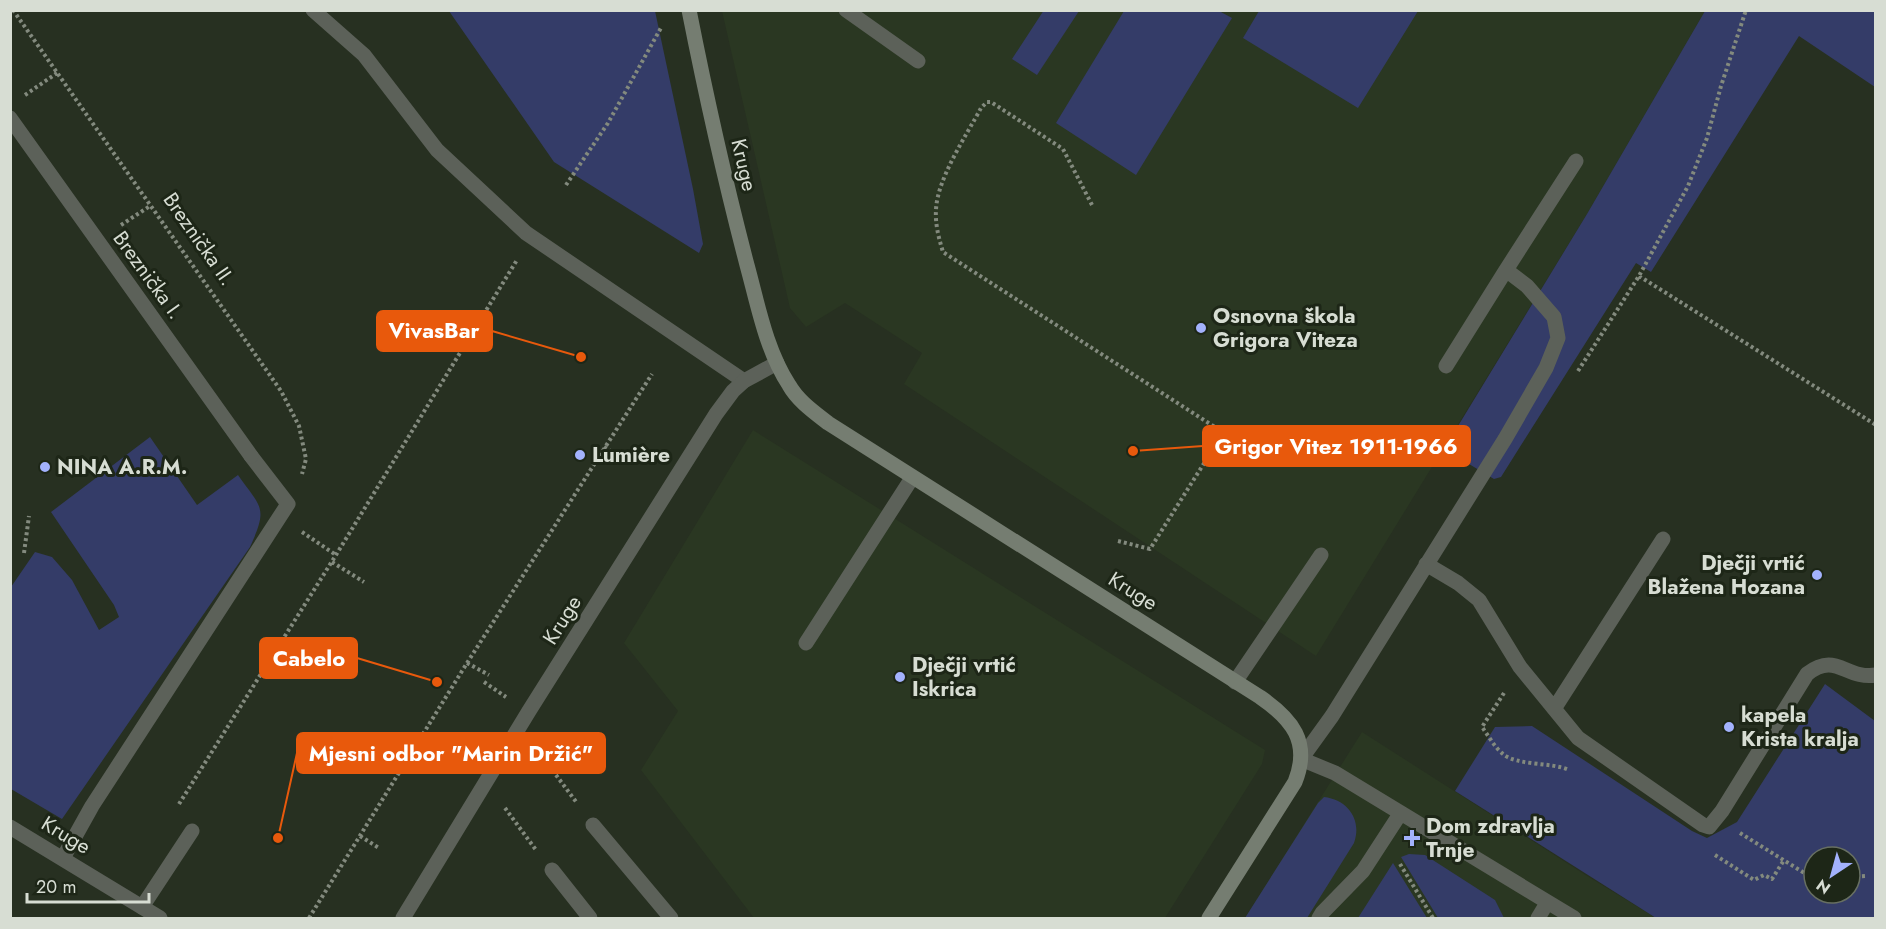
<svg xmlns="http://www.w3.org/2000/svg" width="1886" height="929" viewBox="0 0 1886 929" font-family="Jost,sans-serif">
  <style>
    .built { fill: #2a3722 }
    .green { fill: #343c68; fill-rule: evenodd }
    .lines { fill: none; stroke-linecap: round; stroke-linejoin: round }
    .path { stroke: #838a7e; stroke-width: 4; stroke-dasharray: 3 3; stroke-linecap: butt }
    .lane { stroke: #5c6159; stroke-width: 15 }
    .street { stroke: #5c6159; stroke-width: 15 }
    .secondary { stroke: #757d71; stroke-width: 15 }
    .poi-dot { fill: #a3b2fd; stroke: #1d2617; stroke-width: 2 }
    .labels { text-anchor: middle; dominant-baseline: central; stroke-width: 6; stroke-linejoin: round; paint-order: stroke }
    .street-label { font-size: 21px; fill: #d7ddd3; stroke: #1d2617 }
    .poi-label { font-size: 21px; font-weight: bold; fill: #d7ddd3; stroke: #1d2617; text-anchor: start }
    .leader { fill: none; stroke: #e8590c; stroke-width: 2 }
    .callout-dot { fill: #e8590c; stroke: #1d2617; stroke-width: 2 }
    .callout { fill: #e8590c; stroke: #e8590c; stroke-width: 2 }
    .callout-label { font-size: 22px; text-anchor: middle; font-weight: bold; fill: #fff }
  </style>
  <rect width="100%" height="100%" fill="#273021"/>
  <path class="built" d="M 722,11 L 1705,11 L 1587,214 L 1316,656 L 904,384 L 922,353 L 845,303 L 806,327 L 790,308 Z
    M 753,430 L 1265,750 L 1262,764 L 1165,918 L 754,918 L 641,770 L 678,711 L 624,643 Z
    M 1362,732 L 1584,874 L 1656,918 L 1245,918 Z"/>
  <path class="green" d="M 1044,10 L 1079,11 L 1037,75 L 1012,59 Z
    M 449,11 L 655,11 L 693,189 L 703,244 L 699,253 L 554,162 Z
    M 1124,11 L 1219,11 L 1232,18 L 1136,175 L 1056,123 Z
    M 1259,11 L 1259,10 L 1418,11 L 1358,108 L 1243,38 Z
    M 1705,11 L 1875,11 L 1875,87 L 1799,36 L 1651,272 L 1636,263 L 1501,477 L 1494,479 L 1444,449 L 1587,214 Z
    M 150,437 L 197,505 L 238,475 C 262,509 268,507 250,547 L 62,819 L 11,789 L 11,587 L 35,552 L 52,557 L 72,580 L 99,630 L 119,617 L 114,605 L 51,512 Z
    M 1825,684 L 1875,721 L 1875,918 L 1656,918 L 1455,791 L 1495,727 L 1532,726 L 1692,831 L 1707,838 L 1737,822 ZM 1814,857 L 1850,857 L 1850,893 L 1814,893 Z
    M 1324,797 C 1349,800 1362,821 1354,843 L 1307,918 L 1245,918 L 1318,803 Z
    M 1409,854 L 1425,855 L 1495,900 L 1504,918 L 1438,918 L 1401,857 Z
    M 1393,863 L 1427,918 L 1358,918 Z"/>
  <g class="lines">
    <path class="path" d="M 13,10 L 281,391 L 299,426 L 306,459 L 302,474
      M 25,95 L 57,73
      M 566,185 L 608,123 L 662,26
      M 1092,205 L 1063,149 L 991,102 L 987,102 L 981,108 C 966,136 937,179 936,210 C 935,224 939,239 943,252 L 1224,433
      M 121,225 L 150,206
      M 1639,276 L 1876,425
      M 1578,371 L 1639,276 L 1688,186 L 1707,138 L 1721,86 L 1746,10
      M 604,447 L 625,460
      M 302,532 L 336,555
      M 1118,541 L 1150,549 L 1225,430
      M 24,553 L 29,516
      M 332,562 L 364,582
      M 467,663 L 489,675
      M 484,682 L 506,697
      M 1504,693 L 1482,727 C 1488,735 1495,748 1503,754 C 1517,766 1552,762 1569,770
      M 538,751 L 577,803
      M 179,804 L 336,555 L 517,260
      M 505,808 L 536,850
      M 1740,833 L 1814,879
      M 360,836 L 379,848
      M 1715,855 L 1754,880 L 1764,875 L 1772,879 L 1784,860
      M 1400,864 L 1433,918
      M 1850,877 L 1866,876
      M 309,918 L 467,663 L 652,374"/>
    <path class="lane" d="M 313,10 L 364,55 L 437,150 L 526,233 L 744,381
      M 846,10 L 918,61
      M 1506,270 L 1576,161
      M 1446,366 L 1506,270 L 1527,286 L 1554,317 L 1558,338 L 1546,368 L 1505,439 L 1332,716 L 1301,759 L 1335,773 L 1574,918
      M 1426,564 L 1458,583 L 1479,600 L 1520,667 L 1578,738 L 1703,825 L 1709,827 L 1722,811 L 1807,674 C 1836,651 1846,680 1876,675
      M 806,643 L 912,478
      M 1235,682 L 1321,555
      M 1554,709 L 1663,539
      M 63,858 L 92,806 L 288,504 L 251,456
      M 142,907 L 192,831
      M 1319,918 L 1322,913 L 1363,871 L 1400,814
      M 1538,918 L 1547,903"/>
    <path class="street" d="M 10,118 L 251,456
      M 593,825 L 671,918
      M 10,827 L 160,918
      M 552,870 L 590,918
      M 403,918 L 529,711 L 716,414 L 733,391 L 744,381 L 777,363"/>
    <path class="secondary" d="M 689,10 C 706,96 725,181 747,265 C 758,305 766,350 789,385 C 798,401 814,412 828,423 L 1260,697 C 1292,719 1311,742 1295,782 L 1209,918"/>
  </g>
  <g class="poi-dot">
    <circle cx="1201" cy="328" r="6"/>
    <circle cx="580" cy="455" r="6"/>
    <circle cx="45" cy="467" r="6"/>
    <circle cx="1817" cy="575" r="6"/>
    <circle cx="900" cy="677" r="6"/>
    <circle cx="1729" cy="727" r="6"/>
    <path d="M1409 829h6v6h6v6h-6v6h-6v-6h-6v-6h6z"/>
  </g>
  <g class="labels">
    <g class="street-label">
      <text transform="translate(744 165) rotate(77)">Kruge</text>
      <text transform="translate(199 239) rotate(55)">Breznička II.</text>
      <text transform="translate(148 275) rotate(54)">Breznička I.</text>
      <text transform="translate(1133 591) rotate(32)">Kruge</text>
      <text transform="translate(562 620) rotate(-58)">Kruge</text>
      <text transform="translate(66 835) rotate(31)">Kruge</text>
    </g>
    <g class="poi-label">
      <text x="1213" y="316">Osnovna škola<tspan x="1213" dy="24">Grigora Viteza</tspan></text>
      <text x="592" y="455">Lumière</text>
      <text x="57" y="467">NINA A.R.M.</text>
      <text x="1805" y="563" text-anchor="end">Dječji vrtić<tspan x="1805" dy="24">Blažena Hozana</tspan></text>
      <text x="912" y="665">Dječji vrtić<tspan x="912" dy="24">Iskrica</tspan></text>
      <text x="1741" y="715">kapela<tspan x="1741" dy="24">Krista kralja</tspan></text>
      <text x="1426" y="826">Dom zdravlja<tspan x="1426" dy="24">Trnje</tspan></text>
    </g>
  </g>
  <path class="leader" d="M581 357L492 331M1133 451L1203 446M437 682L357 658M278 838L297 753"/>
  <g class="callout-dot">
    <circle cx="581" cy="357" r="6"/>
    <circle cx="1133" cy="451" r="6"/>
    <circle cx="437" cy="682" r="6"/>
    <circle cx="278" cy="838" r="6"/>
  </g>
  <g class="callout">
    <rect x="377" y="311" width="115" height="40" rx="6"/>
    <rect x="1203" y="426" width="267" height="40" rx="6"/>
    <rect x="260" y="638" width="97" height="40" rx="6"/>
    <rect x="297" y="733" width="308" height="40" rx="6"/>
  </g>
  <g class="callout-label">
    <text x="434" y="338">VivasBar</text>
    <text x="1336" y="454">Grigor Vitez 1911-1966</text>
    <text x="309" y="666">Cabelo</text>
    <text x="451" y="761">Mjesni odbor "Marin Držić"</text>
  </g>
  <rect width="1886" height="929" fill="none" stroke="#d7ddd3" stroke-width="24"/>
  <g transform="translate(1832 875) rotate(216)"><circle r="28" fill="#1d2617" stroke="#676f62" stroke-width="1.5"/>
  <path d="M0-4.5L10 22L0 15L-10 22Z" fill="#a3b2fd"/>
  <text y="-9" font-size="16" font-weight="bold" text-anchor="middle" fill="#d7ddd3">N</text>
  </g>
  <path d="M27 893v9h122v-9" fill="none" stroke="#d7ddd3" stroke-width="3"/>
  <text x="36" y="893" font-size="18" fill="#d7ddd3" stroke="#1d2617" stroke-width="4.5" paint-order="stroke">20 m</text>
</svg>
